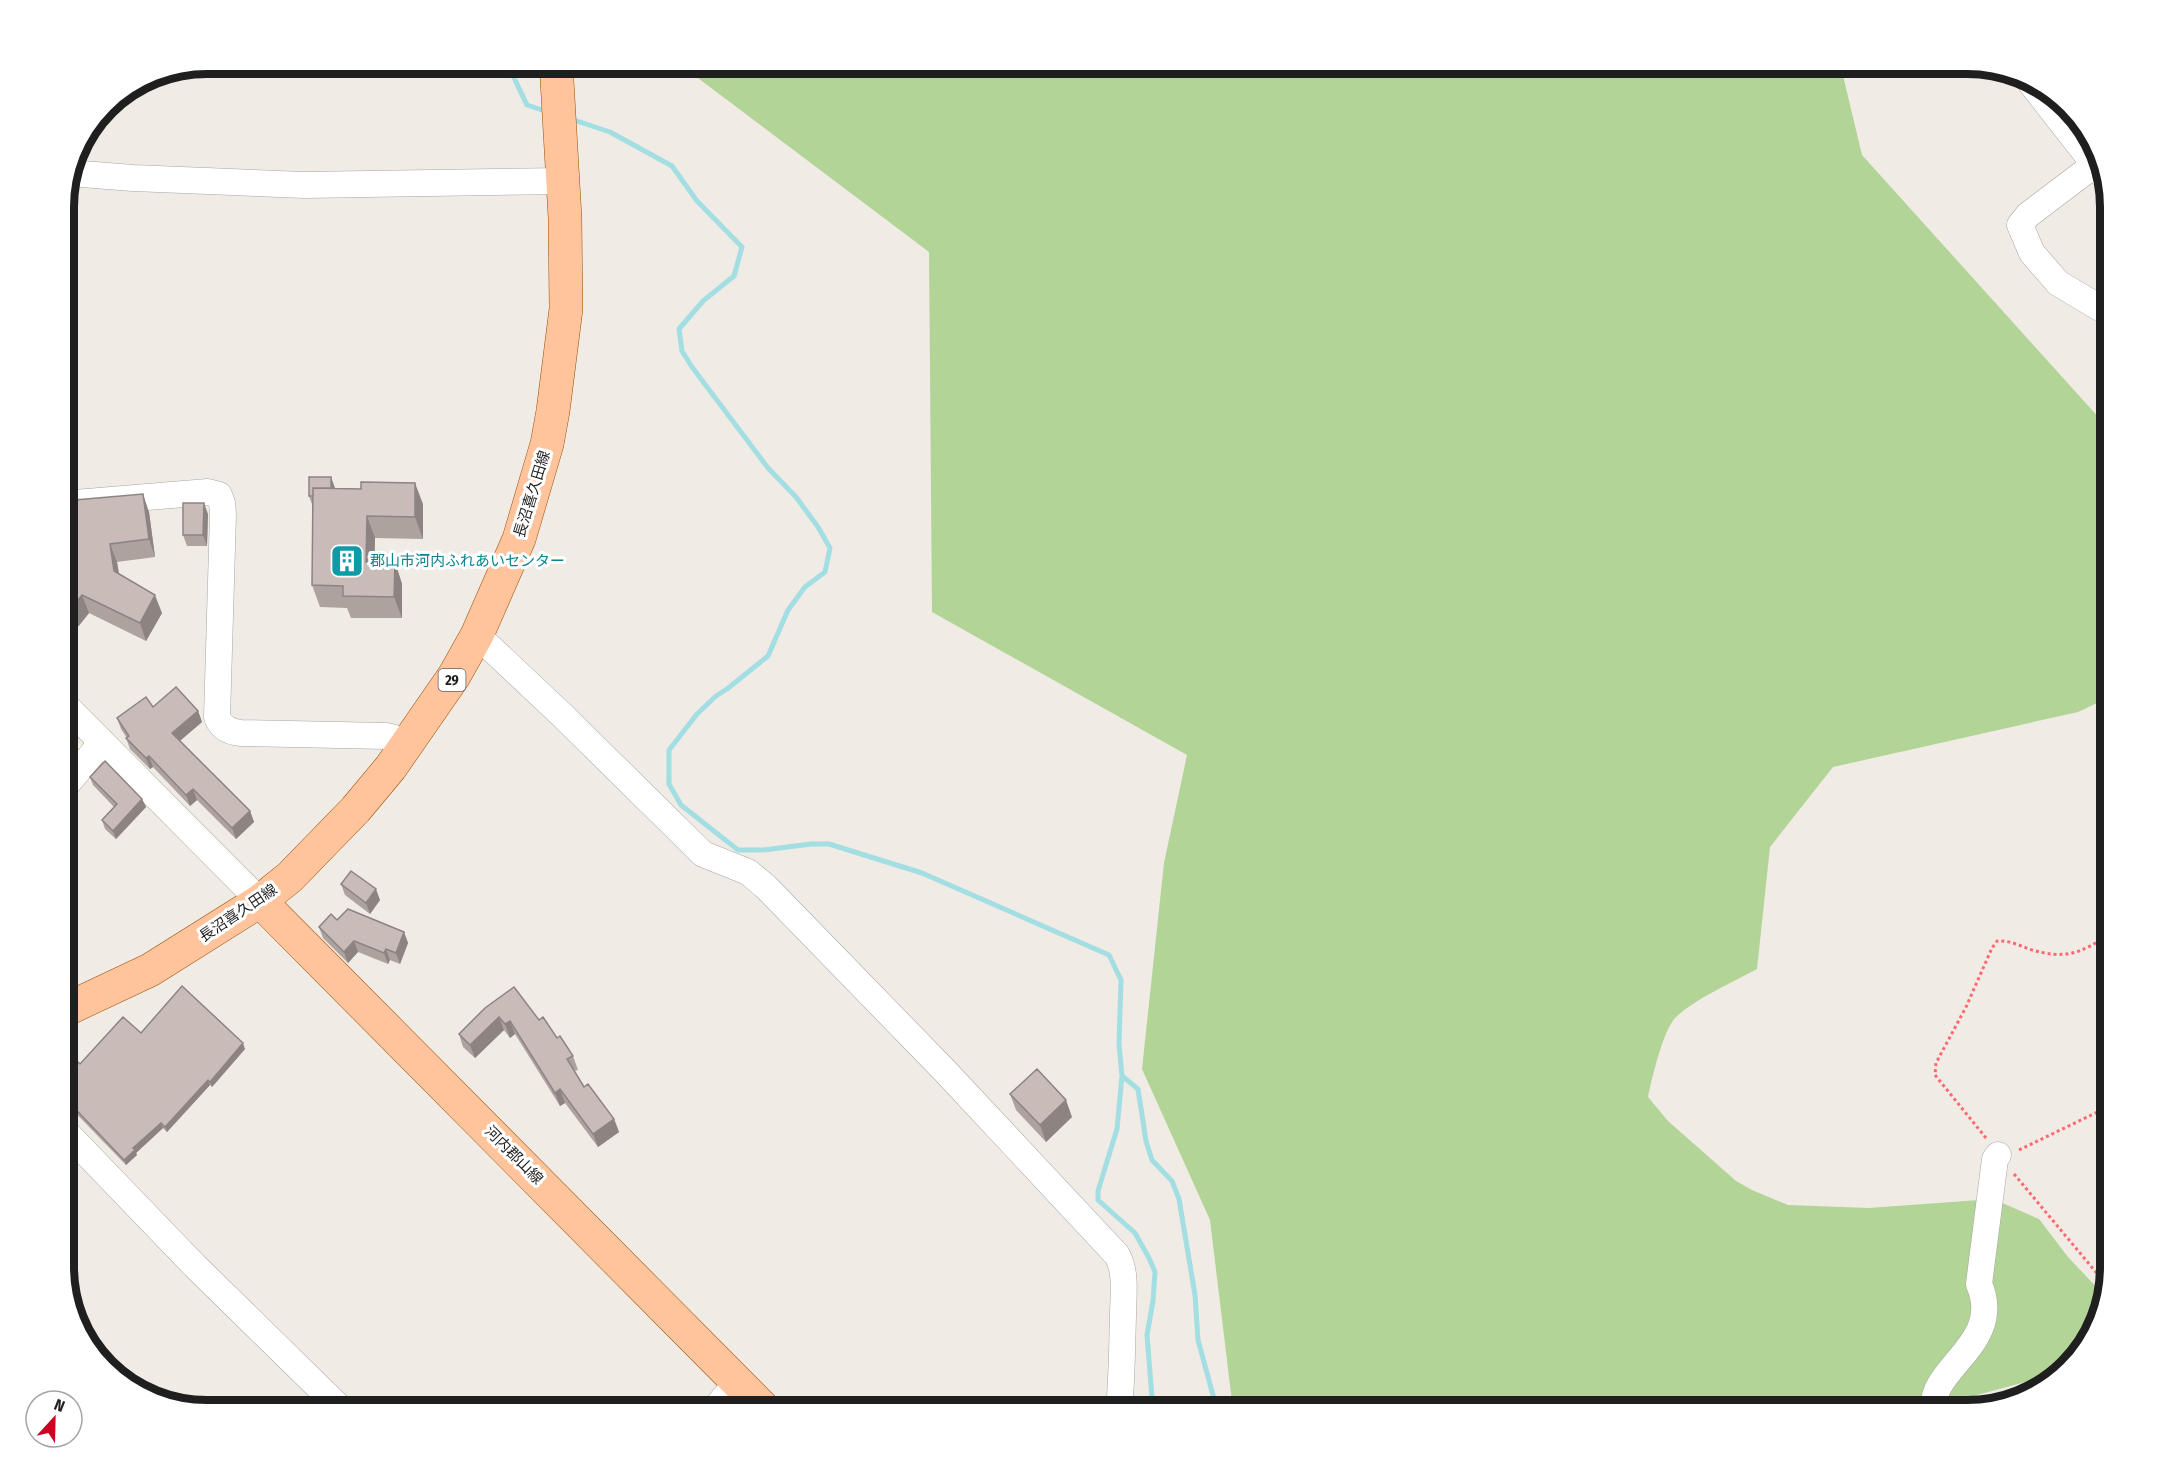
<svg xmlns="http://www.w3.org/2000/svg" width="2173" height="1473" viewBox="0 0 2173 1473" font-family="'Fira Sans Condensed','Noto Sans JP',sans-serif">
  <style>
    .education { fill: #fffae0 }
    .forest { fill: #b2d496 }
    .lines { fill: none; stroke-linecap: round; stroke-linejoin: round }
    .stream { stroke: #a2dee2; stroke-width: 5 }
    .minor-casing { stroke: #a6a6a6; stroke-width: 27 }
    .major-casing { stroke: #9b4e00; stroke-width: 34 }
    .path { stroke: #ff6871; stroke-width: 3; stroke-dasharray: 3 3; stroke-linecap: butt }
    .minor { stroke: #fff; stroke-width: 26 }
    .major { stroke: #ffc49c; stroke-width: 33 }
    .wall { fill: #ada29e }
    .shaded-wall { fill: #8d8481 }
    .building { fill: #c9bcb8; stroke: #8d8481; stroke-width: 1.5 }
    .labels { text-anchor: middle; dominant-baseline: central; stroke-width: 6; stroke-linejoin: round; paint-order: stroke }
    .shield { fill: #fff; stroke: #626262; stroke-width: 1.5 }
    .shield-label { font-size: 14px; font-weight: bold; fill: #1f1f1f }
    .street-label { font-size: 15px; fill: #1f1f1f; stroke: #fff }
    .culture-label { font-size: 15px; fill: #0d838f; stroke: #fff; text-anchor: start }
    .rim { fill: none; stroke: #1f1f1f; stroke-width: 8 }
  </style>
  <rect width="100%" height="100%" fill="#f1ebe5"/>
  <path class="education" d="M 63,728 L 88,752 L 63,791 Z"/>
  <path class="forest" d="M 678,63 L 1840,63 L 1862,155 L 2110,430 L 2110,697 L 2078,712 L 1833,767 L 1770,847 L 1757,969 C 1733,982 1695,999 1676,1017 C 1663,1030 1652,1078 1648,1097 L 1668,1121 L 1736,1181 L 1752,1190 L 1788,1205 L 1869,1208 L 1993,1199 L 2039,1219 L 2068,1257 L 2102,1293 L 2088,1339 L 2078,1350 L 2029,1381 L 1929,1408 L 1926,1410 L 1233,1410 L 1210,1220 L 1142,1069 L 1164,863 L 1187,755 L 932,612 L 929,252 Z"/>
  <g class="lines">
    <path class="stream" d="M 507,63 L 527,105 L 548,112
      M 571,119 L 610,132 L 672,166 L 697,201 L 742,247 L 734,276 L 703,301 L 679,329 L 682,351 L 692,367 L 768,468 L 796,497 L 818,527 L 830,548 L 825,572 L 805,587 L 788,610 L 768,656 L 727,689 L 716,696 L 697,714 L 669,750 L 669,784 L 681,805 L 738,850 L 764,850 L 811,844 L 829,844 L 922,873 L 1109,955 L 1121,980 L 1119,1044 L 1122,1076 L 1117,1129 L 1098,1191 L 1098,1200 L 1135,1233 L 1149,1258 L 1155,1272 L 1153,1301 L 1147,1335 L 1153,1410
      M 1122,1076 L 1138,1089 L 1146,1141 L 1152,1160 L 1172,1181 L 1179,1199 L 1195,1295 L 1198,1340 L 1217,1410"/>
    <g class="minor-casing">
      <path id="minor" d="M 2030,82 L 2102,174
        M 2094,165 L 2028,215 L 2020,225 L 2032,253 L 2058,283 L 2110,314
        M 69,173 L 133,178 L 304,185 L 562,181
        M 63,504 L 208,492 L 219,495 L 222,503 L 223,514 L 217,717 C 221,728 230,732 241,733 L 387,736 L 409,742
        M 477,635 L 563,716 L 703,854 L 748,872 L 766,887 L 945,1071 L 1117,1255 C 1127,1273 1123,1296 1123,1316 C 1122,1347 1122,1378 1119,1410
        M 63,703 L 260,901
        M 63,789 L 102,742
        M 63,1129 L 195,1266 L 342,1410
        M 714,1410 L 737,1382
        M 1934,1410 C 1928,1368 2005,1344 1979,1284 L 1995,1159 L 1998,1155"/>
    </g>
    <g class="major-casing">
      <path id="major" d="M 260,901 L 765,1410
        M 63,1011 L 150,970 L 260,901 L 290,877 L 356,809 L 391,767 L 454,676 L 477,635 L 519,539 L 547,444 L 553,411 L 566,309 L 565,218 L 556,63"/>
    </g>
    <path class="path" d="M 1986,1138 L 1935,1075 L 1936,1063 L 1966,1007 L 1992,948 L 1997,941 C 2008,940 2019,945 2029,949 C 2064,960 2080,954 2110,934
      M 2019,1150 L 2110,1106
      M 2014,1174 L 2105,1283"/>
    <use href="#minor" class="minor"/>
    <use href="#major" class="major"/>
  </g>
  <path class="wall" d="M 335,488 L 423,504 L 423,539 L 375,538 L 374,562 L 395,562 L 402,584 L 402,618 L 351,618 L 347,608 L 320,607 L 312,585 L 313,507 L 309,496 Z
    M 63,501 L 149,512 L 155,557 L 117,562 L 119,573 L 162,613 L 146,641 L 89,613 L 65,643 L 63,642 Z
    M 208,514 L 207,546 L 187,546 L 183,535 Z
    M 153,707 L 198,711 L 202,722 L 180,741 L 250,811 L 254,822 L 236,839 L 197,800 L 190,806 L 153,767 L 150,769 L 130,749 L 126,738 L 127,738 L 121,729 L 117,718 Z
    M 90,777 L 142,799 L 146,807 L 116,839 L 105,829 L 102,820 L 114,807 L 93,785 Z
    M 341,884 L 380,900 L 370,914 L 345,895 Z
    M 337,920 L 404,932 L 408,943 L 400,964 L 390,960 L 388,964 L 358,952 L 348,963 L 323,938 L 319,927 Z
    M 485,1008 L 539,1020 L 573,1056 L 578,1070 L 574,1071 L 584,1087 L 614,1119 L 619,1132 L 598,1147 L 565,1103 L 560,1106 L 515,1034 L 510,1038 L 504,1030 L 475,1058 L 463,1047 L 459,1034 Z
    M 141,1033 L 245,1049 L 212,1087 L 210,1085 L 167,1132 L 163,1128 L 136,1153 L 137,1155 L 126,1165 L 63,1100 L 63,1049 L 80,1064 Z
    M 1010,1094 L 1072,1117 L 1046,1142 L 1016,1110 Z"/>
  <path class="shaded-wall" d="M 331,477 L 335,488 L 331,496 Z
    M 415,483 L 423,504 L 423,539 L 415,517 Z
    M 143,494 L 149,512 L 155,557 L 149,539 Z
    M 204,503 L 208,514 L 207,546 L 203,535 Z
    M 367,516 L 375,538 L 374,583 L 366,562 Z
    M 110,544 L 117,562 L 121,589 L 114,571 Z
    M 395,562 L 402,584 L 402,618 L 394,597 Z
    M 82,595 L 89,613 L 65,643 L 63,640 L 63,619 Z
    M 155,595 L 162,613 L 146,641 L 140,623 Z
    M 198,711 L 202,722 L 176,744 L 172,733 Z
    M 149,756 L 153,767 L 150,769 L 146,758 Z
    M 193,789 L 197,800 L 190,806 L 186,795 Z
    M 142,799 L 146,807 L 116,839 L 113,831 Z
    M 250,811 L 254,822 L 236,839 L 232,828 Z
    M 376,889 L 380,900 L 370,914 L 366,903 Z
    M 404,932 L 408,943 L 400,964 L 396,953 Z
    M 354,941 L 358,952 L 348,963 L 344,952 Z
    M 386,949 L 390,960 L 388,964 L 384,953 Z
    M 499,1017 L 504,1030 L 475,1058 L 470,1045 Z
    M 510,1021 L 515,1034 L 510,1038 L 505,1024 Z
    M 243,1043 L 245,1049 L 212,1087 L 210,1082 Z
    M 208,1080 L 210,1085 L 167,1132 L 165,1127 Z
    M 560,1089 L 565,1103 L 560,1106 L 555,1093 Z
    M 1066,1100 L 1072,1117 L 1046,1142 L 1040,1125 Z
    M 614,1119 L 619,1132 L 598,1147 L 593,1134 Z
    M 161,1123 L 163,1128 L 136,1153 L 137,1155 L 126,1165 L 124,1160 L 133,1148 Z"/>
  <path class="building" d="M 309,477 L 331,477 L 331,488 L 313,488 L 313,496 L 309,496 Z
    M 361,482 L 415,483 L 415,517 L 367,516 L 366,562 L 395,562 L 394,597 L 343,596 L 343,586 L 312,585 L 313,488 L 361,489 Z
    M 143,494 L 149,539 L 110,544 L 114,571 L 155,595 L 140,623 L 82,595 L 63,619 L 63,501 Z
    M 183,503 L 204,503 L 203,535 L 183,535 Z
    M 176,687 L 198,711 L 172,733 L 250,811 L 232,828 L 193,789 L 186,795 L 149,756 L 146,758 L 126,738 L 129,736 L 117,718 L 146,697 L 153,707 Z
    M 105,761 L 142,799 L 113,831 L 102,820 L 117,804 L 90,777 Z
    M 351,871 L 376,889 L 366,903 L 341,884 Z
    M 348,909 L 404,932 L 396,953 L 386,949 L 384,953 L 354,941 L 344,952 L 319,927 L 331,914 L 337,920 Z
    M 182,986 L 243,1043 L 210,1082 L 208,1080 L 165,1127 L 161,1123 L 133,1148 L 135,1150 L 124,1160 L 63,1096 L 63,1049 L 64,1048 L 80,1064 L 123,1017 L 141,1033 Z
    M 514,987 L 539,1020 L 543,1017 L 557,1038 L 560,1036 L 573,1056 L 567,1059 L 584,1087 L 588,1084 L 614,1119 L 593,1134 L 560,1089 L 555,1093 L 510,1021 L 505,1024 L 499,1017 L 470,1045 L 459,1034 L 485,1008 Z
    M 1037,1069 L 1066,1100 L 1040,1125 L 1010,1094 Z"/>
  <defs>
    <g id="building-square" transform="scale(1.725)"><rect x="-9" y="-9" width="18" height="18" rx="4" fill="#0f9aa8" stroke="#fff"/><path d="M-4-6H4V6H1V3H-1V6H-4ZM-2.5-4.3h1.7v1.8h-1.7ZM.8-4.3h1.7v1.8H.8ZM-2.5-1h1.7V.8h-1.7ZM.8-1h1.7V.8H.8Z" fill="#fff"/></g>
  </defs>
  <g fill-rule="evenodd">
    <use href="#building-square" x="347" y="561"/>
  </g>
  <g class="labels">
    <rect class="shield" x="438.5" y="669" width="27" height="22" rx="4.5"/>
    <g class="shield-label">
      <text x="452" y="680">29</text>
    </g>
    <g class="street-label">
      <text transform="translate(532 494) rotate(-73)">長沼喜久田線</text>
      <text transform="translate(238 913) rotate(-34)">長沼喜久田線</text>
      <text transform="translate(514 1155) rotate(45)">河内郡山線</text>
    </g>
    <g class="culture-label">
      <text x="370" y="561">郡山市河内ふれあいセンター</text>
    </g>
  </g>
  <path d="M0 0H2173V1473H0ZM207 74H1967A133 133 0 0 1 2100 207V1267A133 133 0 0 1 1967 1400H207A133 133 0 0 1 74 1267V207A133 133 0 0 1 207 74Z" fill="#fff" fill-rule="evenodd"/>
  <path class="rim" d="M207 74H1967A133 133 0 0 1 2100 207V1267A133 133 0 0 1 1967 1400H207A133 133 0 0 1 74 1267V207A133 133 0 0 1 207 74Z"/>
  <g transform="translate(54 1419) rotate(22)"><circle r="28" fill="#ffffff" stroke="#a5a5a5" stroke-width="1.5"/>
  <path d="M0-4.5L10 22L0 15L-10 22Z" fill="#cf0022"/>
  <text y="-9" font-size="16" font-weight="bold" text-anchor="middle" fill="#1f1f1f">N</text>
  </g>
</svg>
